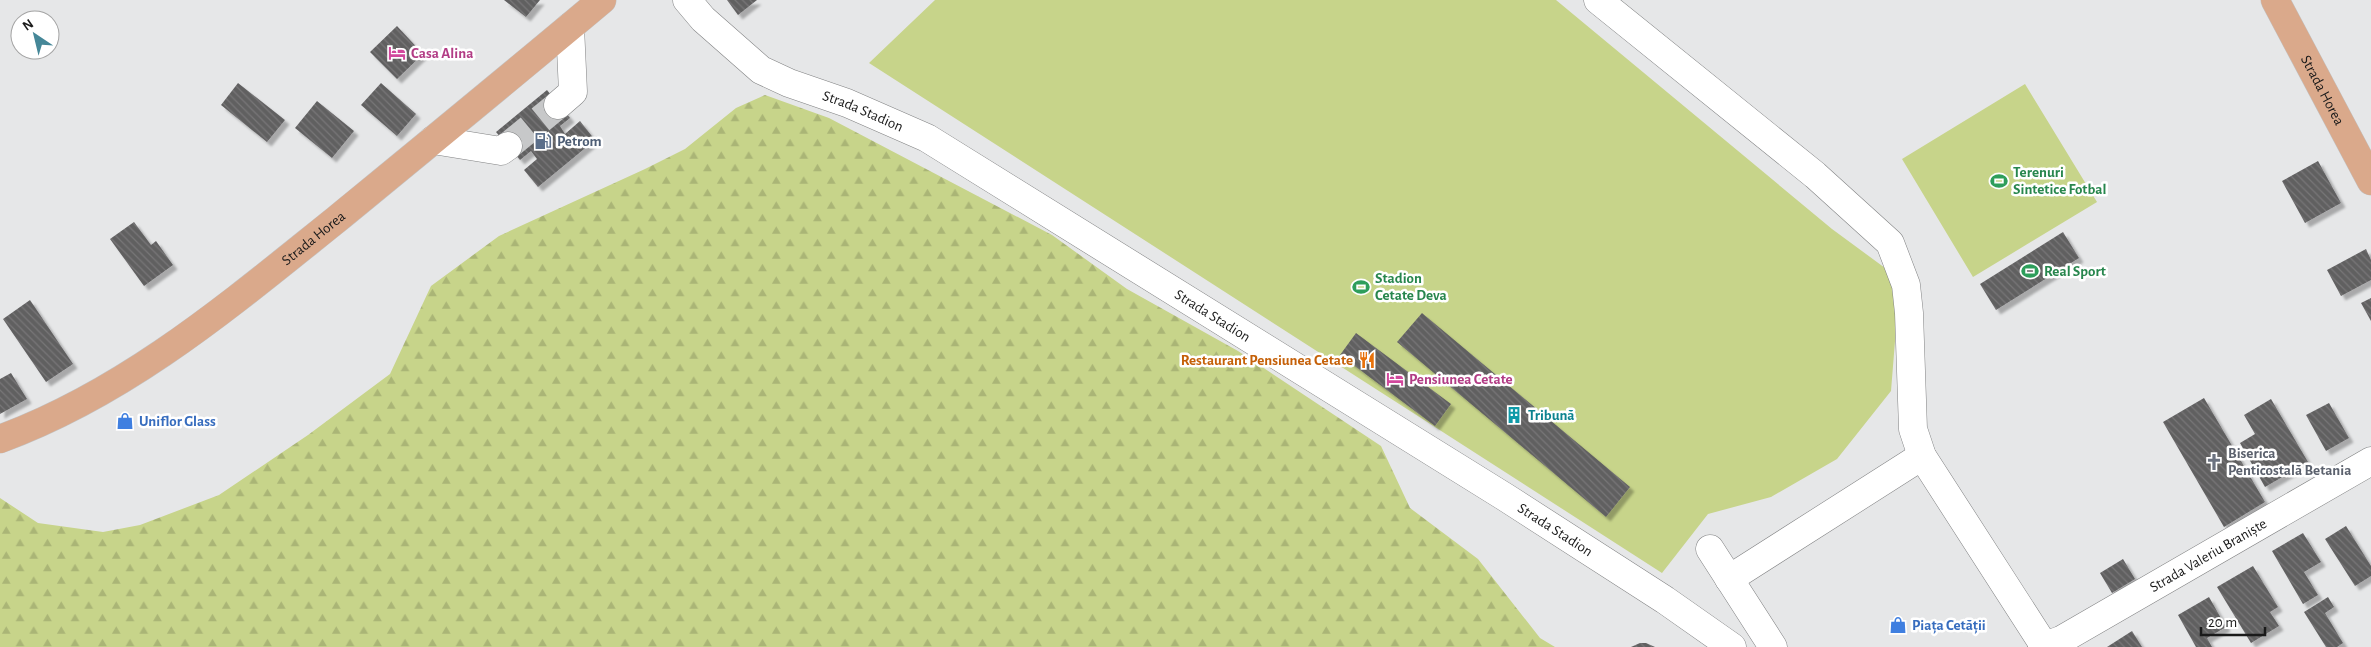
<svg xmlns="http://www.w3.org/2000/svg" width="2371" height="647" viewBox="0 0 2371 647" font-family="'Alegreya Sans',sans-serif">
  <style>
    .green { fill: #c7d48a }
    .forest { fill: url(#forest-firs) }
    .building { fill: url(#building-back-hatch); filter: url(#shadow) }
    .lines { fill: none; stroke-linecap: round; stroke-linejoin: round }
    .minor-tunnel { stroke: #c7c8c9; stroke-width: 28; stroke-dasharray: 28 14; stroke-linecap: butt }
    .minor-casing { stroke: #818283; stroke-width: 29 }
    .major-casing { stroke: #c3c3c3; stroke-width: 29 }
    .minor { stroke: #fff; stroke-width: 28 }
    .major { stroke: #daa98b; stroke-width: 28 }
    .labels { text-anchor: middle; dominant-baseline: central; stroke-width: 5; stroke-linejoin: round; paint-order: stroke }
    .hotel-label { font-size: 15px; font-weight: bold; fill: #b23c85; stroke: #fff; text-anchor: start }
    .street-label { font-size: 15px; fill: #1a1a1a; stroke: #fff }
    .service-label { font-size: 15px; font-weight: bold; fill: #4e5e75; stroke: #fff; text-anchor: start }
    .leisure-label { font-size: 15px; font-weight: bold; fill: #27864d; stroke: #fff; text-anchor: start }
    .food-label { font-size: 15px; font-weight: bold; fill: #c56008; stroke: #fff; text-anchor: end }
    .culture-label { font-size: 15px; font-weight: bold; fill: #0d838f; stroke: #fff; text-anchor: start }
    .shop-label { font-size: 15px; font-weight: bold; fill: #366cbe; stroke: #fff; text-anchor: start }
    .worship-label { font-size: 15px; font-weight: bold; fill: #5b616d; stroke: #fff; text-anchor: start }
  </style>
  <defs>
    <pattern id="forest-firs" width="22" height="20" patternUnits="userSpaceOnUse" patternTransform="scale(1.25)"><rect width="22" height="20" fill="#c7d48a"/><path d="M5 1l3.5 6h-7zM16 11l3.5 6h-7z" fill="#aab576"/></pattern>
    <pattern id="building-back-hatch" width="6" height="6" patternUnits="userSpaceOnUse" patternTransform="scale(1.25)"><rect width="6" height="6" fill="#616061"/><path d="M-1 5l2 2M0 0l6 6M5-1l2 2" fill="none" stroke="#777677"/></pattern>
    <filter id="shadow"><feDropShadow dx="4.5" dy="4.5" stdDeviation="1" flood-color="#0004"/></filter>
  </defs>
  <rect width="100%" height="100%" fill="#e6e7e8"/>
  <path class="green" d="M 935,0 L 1556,0 L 1832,229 L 1900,279 L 1891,391 L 1837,459 L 1771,497 L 1708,514 L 1662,573 L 869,63 Z
    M 2025,84 L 2097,202 L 1973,277 L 1902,159 Z"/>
  <path class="forest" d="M 765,95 L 829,118 L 1052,235 L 1127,289 L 1238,351 L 1381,446 L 1410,508 L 1478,559 L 1540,638 L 1555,647 L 0,647 L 0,498 L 38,523 L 103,532 L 140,525 L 219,495 L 308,435 L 390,374 L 431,286 L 499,236 L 645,169 L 685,149 L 736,108 Z"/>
  <path class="building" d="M 504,0 L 540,0 L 526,17 Z
    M 727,0 L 757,0 L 738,15 Z
    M 397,26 L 423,54 L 397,79 L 370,52 Z
    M 238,83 L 285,120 L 267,142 L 221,105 Z
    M 381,83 L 416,114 L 397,136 L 361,105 Z
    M 547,90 L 570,118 L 560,126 L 565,134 L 580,121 L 595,140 L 538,187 L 524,170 L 537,159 L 531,151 L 520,160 L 496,132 Z
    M 317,101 L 354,131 L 332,158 L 295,128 Z
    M 2318,161 L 2341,203 L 2305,223 L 2282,181 Z
    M 134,222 L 151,245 L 156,241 L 173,265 L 144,286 L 110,239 Z
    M 2063,232 L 2079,258 L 1996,310 L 1980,284 Z
    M 2366,249 L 2371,260 L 2371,280 L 2341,296 L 2327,270 Z
    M 2371,298 L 2371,321 L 2361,303 Z
    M 30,300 L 73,364 L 46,382 L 3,319 Z
    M 1422,313 L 1630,487 L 1606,517 L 1397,342 Z
    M 1356,333 L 1451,404 L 1435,426 L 1340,355 Z
    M 11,373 L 27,399 L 0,414 L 0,379 Z
    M 2204,398 L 2265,502 L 2224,527 L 2163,422 Z
    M 2271,399 L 2308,462 L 2265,487 L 2240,443 L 2255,434 L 2244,415 Z
    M 2329,403 L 2349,438 L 2326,451 L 2306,415 Z
    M 2346,526 L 2371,566 L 2371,576 L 2355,586 L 2325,539 Z
    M 2303,533 L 2321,562 L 2304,572 L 2318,595 L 2303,604 L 2272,551 Z
    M 2123,559 L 2135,579 L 2112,593 L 2100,573 Z
    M 2253,566 L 2278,607 L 2270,612 L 2279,626 L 2251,643 L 2217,587 Z
    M 2209,597 L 2226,627 L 2207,638 L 2212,647 L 2196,647 L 2178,615 Z
    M 2328,597 L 2334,607 L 2325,613 L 2343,643 L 2337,647 L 2326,647 L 2304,612 Z
    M 2132,631 L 2142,647 L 2107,647 Z
    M 1640,643 L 1646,643 L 1655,647 L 1631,647 Z"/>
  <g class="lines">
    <path class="minor-tunnel" d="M 508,146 L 558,105"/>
    <g class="minor-casing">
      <g id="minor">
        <path id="s1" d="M 687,0 L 703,19 L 761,70 L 789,83 L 847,103 L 927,138 L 1505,497 L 1665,600 L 1732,647"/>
        <path d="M 1598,0 L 1815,175 L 1890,243 L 1906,285 L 1909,313 L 1913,429 L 1922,456 L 2045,647"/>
        <path d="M 558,105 L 573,92 L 570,27"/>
        <path d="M 433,140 L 501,151 L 508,146"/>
        <path d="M 1710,549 L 1773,647"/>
        <path d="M 1729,579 L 1922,456"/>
        <path id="s2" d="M 2042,647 L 2061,640 L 2371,461"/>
      </g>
    </g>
    <g class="major-casing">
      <g id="major">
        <path id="s3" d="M 2275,0 L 2371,181"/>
        <path id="s4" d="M 0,439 C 128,392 232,303 337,219 C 426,146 514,74 602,0"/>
      </g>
    </g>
    <use href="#minor" class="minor"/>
    <use href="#major" class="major"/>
  </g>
  <defs>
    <g id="hotel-bare" transform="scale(1.35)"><path d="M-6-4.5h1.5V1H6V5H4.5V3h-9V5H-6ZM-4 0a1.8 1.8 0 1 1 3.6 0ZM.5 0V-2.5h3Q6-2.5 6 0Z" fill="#d1479c" stroke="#fff" stroke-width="2.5" paint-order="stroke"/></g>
    <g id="fuel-bare" transform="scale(1.35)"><path d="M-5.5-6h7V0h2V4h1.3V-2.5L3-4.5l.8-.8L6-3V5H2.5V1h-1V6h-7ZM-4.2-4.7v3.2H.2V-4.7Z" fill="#5c6f8a" stroke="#fff" stroke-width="2.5" paint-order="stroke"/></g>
    <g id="stadium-bare" transform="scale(1.35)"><path d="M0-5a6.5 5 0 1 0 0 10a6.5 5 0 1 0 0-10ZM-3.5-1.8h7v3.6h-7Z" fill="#2e9e5b" stroke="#fff" stroke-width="2.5" paint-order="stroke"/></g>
    <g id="restaurant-bare" transform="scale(1.35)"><path d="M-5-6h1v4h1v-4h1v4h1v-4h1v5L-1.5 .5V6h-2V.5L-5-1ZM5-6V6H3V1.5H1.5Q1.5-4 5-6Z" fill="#e8710a" stroke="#fff" stroke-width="2.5" paint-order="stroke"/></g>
    <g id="building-bare" transform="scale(1.35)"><path d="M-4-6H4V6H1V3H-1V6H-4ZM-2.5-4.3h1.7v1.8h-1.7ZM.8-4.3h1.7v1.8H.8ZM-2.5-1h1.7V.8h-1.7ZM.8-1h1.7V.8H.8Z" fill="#0f9aa8" stroke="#fff" stroke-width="2.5" paint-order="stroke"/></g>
    <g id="shop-bare" transform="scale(1.35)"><path d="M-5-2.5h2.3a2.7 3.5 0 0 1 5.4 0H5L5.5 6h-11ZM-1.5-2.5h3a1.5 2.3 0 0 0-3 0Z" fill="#3f7fe0" stroke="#fff" stroke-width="2.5" paint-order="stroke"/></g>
    <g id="church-bare" transform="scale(1.35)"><path d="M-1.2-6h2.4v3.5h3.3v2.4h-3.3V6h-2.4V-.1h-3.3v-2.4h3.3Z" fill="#6b7280" stroke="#fff" stroke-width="2.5" paint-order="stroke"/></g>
  </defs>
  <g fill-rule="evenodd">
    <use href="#hotel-bare" x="397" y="53"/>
    <use href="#fuel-bare" x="543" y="141"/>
    <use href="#stadium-bare" x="1999" y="181"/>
    <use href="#stadium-bare" x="2030" y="271"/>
    <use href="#stadium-bare" x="1361" y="287"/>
    <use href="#restaurant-bare" x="1367" y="360"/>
    <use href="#hotel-bare" x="1395" y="379"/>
    <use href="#building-bare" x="1514" y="415"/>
    <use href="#shop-bare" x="125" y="421"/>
    <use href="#church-bare" x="2214" y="462"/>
    <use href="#shop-bare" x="1898" y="625"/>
  </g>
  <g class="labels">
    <g class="hotel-label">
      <text x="411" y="53">Casa Alina</text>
      <text x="1409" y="379">Pensiunea Cetate</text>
    </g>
    <g class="street-label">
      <text stroke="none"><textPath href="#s3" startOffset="102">Strada Horea</textPath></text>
      <text stroke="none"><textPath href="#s1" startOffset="212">Strada Stadion</textPath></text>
      <text stroke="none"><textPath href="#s4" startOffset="374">Strada Horea</textPath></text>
      <text stroke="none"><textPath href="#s1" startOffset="618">Strada Stadion</textPath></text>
      <text stroke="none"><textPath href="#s1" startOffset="1022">Strada Stadion</textPath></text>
      <text stroke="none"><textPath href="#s2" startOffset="190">Strada Valeriu Braniște</textPath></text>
    </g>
    <g class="service-label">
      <text x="557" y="141">Petrom</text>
    </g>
    <g class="leisure-label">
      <text x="2013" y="172">Terenuri<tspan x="2013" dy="17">Sintetice Fotbal</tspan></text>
      <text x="2044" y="271">Real Sport</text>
      <text x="1375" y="278">Stadion<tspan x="1375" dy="17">Cetate Deva</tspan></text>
    </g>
    <g class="food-label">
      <text x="1353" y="360">Restaurant Pensiunea Cetate</text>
    </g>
    <g class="culture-label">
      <text x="1528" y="415">Tribună</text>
    </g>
    <g class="shop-label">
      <text x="139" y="421">Uniflor Glass</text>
      <text x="1912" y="625">Piața Cetății</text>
    </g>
    <g class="worship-label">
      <text x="2228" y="453">Biserica<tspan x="2228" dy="17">Penticostală Betania</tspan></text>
    </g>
  </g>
  <g transform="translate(35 35) rotate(325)"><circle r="24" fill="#ffffff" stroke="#a3a3a3"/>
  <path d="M0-4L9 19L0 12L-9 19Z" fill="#458798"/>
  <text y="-8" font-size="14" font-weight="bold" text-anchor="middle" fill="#1a1a1a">N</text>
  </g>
  <path d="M2201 627v8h64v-8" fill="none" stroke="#1a1a1a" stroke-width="2.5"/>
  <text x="2208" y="627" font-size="15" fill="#1a1a1a" stroke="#ffffff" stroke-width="4" paint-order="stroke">20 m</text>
</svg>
